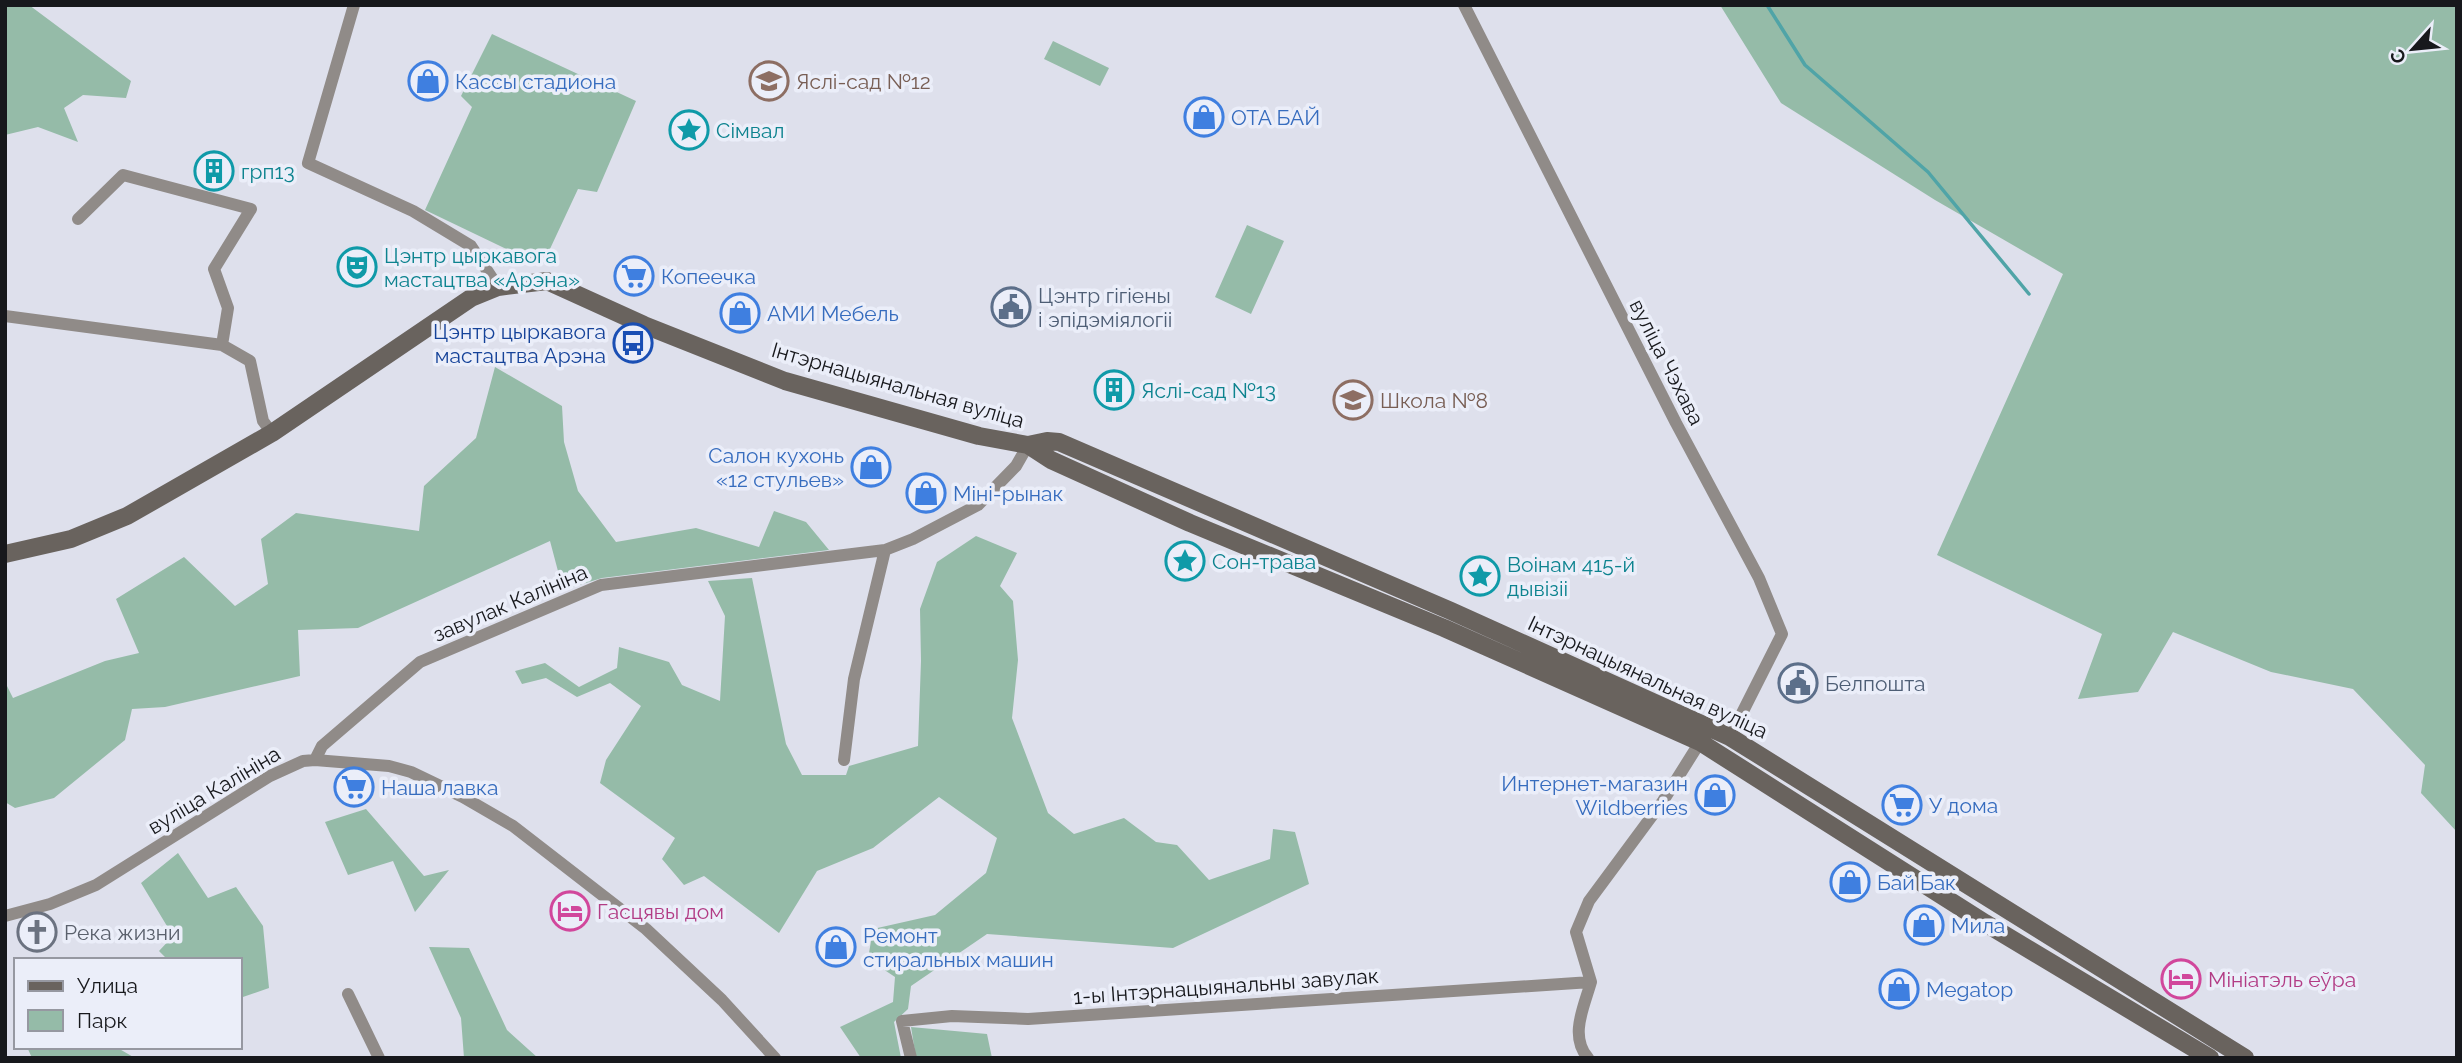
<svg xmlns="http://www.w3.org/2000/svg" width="2462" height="1063" viewBox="0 0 2462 1063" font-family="Raleway,sans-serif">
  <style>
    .green { fill: #95bba8 }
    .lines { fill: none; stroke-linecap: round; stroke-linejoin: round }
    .stream { stroke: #50a4a7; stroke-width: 3.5 }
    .minor { stroke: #908b88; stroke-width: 12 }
    .secondary { stroke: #69635e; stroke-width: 18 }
    .labels { text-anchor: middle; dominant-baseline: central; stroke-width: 7; stroke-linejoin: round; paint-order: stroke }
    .shop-label { font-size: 21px; fill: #366cbe; stroke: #ebeef9; text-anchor: start }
    .education-label { font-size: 21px; fill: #785e54; stroke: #ebeef9; text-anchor: start }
    .culture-label { font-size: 21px; fill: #0d838f; stroke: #ebeef9; text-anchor: start }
    .service-label { font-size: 21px; fill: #4e5e75; stroke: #ebeef9; text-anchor: start }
    .transit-label { font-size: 21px; fill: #164399; stroke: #ebeef9; text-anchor: end }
    .street-label { font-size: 21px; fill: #17181c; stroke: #ebeef9 }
    .hotel-label { font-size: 21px; fill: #b23c85; stroke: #ebeef9; text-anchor: start }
    .worship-label { font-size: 21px; fill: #5b616d; stroke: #ebeef9; text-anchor: start }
  </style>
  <rect width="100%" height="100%" fill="#dee0ec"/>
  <path class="green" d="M 5,5 L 29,5 L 131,81 L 126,98 L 83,95 L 64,108 L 78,142 L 38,127 L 5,135 Z
    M 1720,5 L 2457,5 L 2457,832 L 2421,793 L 2425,765 L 2353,689 L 2271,672 L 2173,632 L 2138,692 L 2078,699 L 2102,634 L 1937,555 L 2063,274 L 1935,200 L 1781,103 Z
    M 492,34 L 636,101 L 597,192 L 578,189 L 542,266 L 425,210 L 472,107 L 461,96 Z
    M 1053,41 L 1109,68 L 1100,86 L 1044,59 Z
    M 1247,225 L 1284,241 L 1251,314 L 1215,297 Z
    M 495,367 L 562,406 L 564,442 L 578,491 L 616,542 L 696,528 L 759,547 L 774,511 L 806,522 L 829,550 L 602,578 L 563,590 L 550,541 L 358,628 L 298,630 L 300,676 L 165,707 L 132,709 L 125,740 L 54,798 L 15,808 L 5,802 L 5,682 L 13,698 L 105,661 L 139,653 L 116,599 L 184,557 L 235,606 L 268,584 L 261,539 L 296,513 L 419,531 L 424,486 L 476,438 Z
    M 976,536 L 1017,553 L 1000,586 L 1013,601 L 1018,660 L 1012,718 L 1048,813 L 1074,834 L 1124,818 L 1156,842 L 1177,845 L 1209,880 L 1270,859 L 1273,829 L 1295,832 L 1309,884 L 1173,948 L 987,934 L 911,986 L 908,1009 L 894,1022 L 901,1058 L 861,1058 L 840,1027 L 893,1002 L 895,977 L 868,959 L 873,929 L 935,915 L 986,873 L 997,838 L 939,797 L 873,848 L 817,871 L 779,933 L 704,876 L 684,885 L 662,859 L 675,838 L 600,783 L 606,760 L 641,706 L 610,683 L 577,697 L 546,678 L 522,684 L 515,671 L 545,663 L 579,687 L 617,668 L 619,647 L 669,662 L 682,685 L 720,701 L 725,616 L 708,581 L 752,578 L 786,744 L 802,775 L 846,775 L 849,766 L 918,746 L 921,661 L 920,609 L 937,562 Z
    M 366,809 L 424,876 L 449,870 L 415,912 L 393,861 L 348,875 L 325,822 Z
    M 178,853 L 208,898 L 236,887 L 263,926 L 269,988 L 240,998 L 240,960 L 168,960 L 159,951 L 173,936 L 141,883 Z
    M 429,947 L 469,948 L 507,1030 L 538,1058 L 464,1058 L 461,1018 Z
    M 911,1027 L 987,1034 L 992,1058 L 916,1058 Z
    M 27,1047 L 116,1047 L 135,1058 L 32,1058 Z"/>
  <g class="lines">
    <path class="stream" d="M 1767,5 L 1805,65 L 1928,172 L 2029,294"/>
    <path class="minor" d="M 354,5 L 308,163 L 413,211 L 471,246 L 498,287
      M 1464,5 L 1676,423 L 1759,578 L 1782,634 L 1730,737
      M 78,219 L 123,175 L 251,209 L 214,269 L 228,308 L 222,345
      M 5,316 L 222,345 L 250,361 L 263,421 L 272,433
      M 315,760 L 322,746 L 420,662 L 601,585 L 885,550 L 913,539 L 978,505 L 1016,466 L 1028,445
      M 844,760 L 854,679 L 885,550
      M 5,916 L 50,904 L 96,885 L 270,776 L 303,761 L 315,760 L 389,766 L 411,772 L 463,797 L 513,826 L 646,929 L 722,1000 L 775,1058
      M 1591,982 L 1576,932 L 1589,901 L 1663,801 L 1700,742
      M 348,994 L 379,1058
      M 911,1058 L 902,1021 L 952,1016 L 1028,1019 L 1591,982 C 1584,1007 1569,1036 1588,1058"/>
    <path class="secondary" d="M 1028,445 L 1047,441 L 1059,442 L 1451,611 L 1730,737 L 2245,1058
      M 5,554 L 71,539 L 127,516 L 272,433 L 471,298 L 498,287 L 547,281 L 644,325 L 785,381 L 979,436 L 1028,445 L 1051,460 L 1190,523 L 1444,628 L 1700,742 L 1985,923 L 2210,1058"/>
  </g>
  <defs>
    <g id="shop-ring" transform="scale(2.0125)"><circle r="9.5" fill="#ebeef9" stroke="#3f7fe0" stroke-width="1.5"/><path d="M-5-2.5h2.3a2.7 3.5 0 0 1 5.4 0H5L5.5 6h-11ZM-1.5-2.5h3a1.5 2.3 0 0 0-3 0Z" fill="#3f7fe0"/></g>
    <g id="school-ring" transform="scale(2.0125)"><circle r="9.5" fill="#ebeef9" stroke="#8d6e63" stroke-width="1.5"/><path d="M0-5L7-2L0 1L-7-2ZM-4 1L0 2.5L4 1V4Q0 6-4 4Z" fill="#8d6e63"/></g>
    <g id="sight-ring" transform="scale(2.0125)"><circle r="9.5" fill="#ebeef9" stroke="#0f9aa8" stroke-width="1.5"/><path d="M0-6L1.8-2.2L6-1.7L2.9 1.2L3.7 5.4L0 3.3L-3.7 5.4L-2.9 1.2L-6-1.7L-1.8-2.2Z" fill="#0f9aa8"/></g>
    <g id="building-ring" transform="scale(2.0125)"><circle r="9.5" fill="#ebeef9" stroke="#0f9aa8" stroke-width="1.5"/><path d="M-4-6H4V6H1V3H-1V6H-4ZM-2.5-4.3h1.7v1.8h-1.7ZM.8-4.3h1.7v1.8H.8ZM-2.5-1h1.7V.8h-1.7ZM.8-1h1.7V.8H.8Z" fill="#0f9aa8"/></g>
    <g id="theatre-ring" transform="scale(2.0125)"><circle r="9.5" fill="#ebeef9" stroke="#0f9aa8" stroke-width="1.5"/><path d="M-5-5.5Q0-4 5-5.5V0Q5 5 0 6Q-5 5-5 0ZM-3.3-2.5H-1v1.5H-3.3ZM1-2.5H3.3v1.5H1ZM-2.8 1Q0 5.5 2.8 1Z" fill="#0f9aa8"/></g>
    <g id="supermarket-ring" transform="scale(2.0125)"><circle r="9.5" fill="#ebeef9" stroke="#3f7fe0" stroke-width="1.5"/><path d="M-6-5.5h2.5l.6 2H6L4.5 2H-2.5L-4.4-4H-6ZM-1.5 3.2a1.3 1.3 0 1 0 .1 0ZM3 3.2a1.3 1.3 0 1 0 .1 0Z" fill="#3f7fe0"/></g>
    <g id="civic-ring" transform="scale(2.0125)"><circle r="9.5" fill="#ebeef9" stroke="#5c6f8a" stroke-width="1.5"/><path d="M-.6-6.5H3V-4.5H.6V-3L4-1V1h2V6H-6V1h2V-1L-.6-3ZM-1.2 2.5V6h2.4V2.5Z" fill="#5c6f8a"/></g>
    <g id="bus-ring" transform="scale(2.0125)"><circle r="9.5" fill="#ebeef9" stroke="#1a4fb4" stroke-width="1.5"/><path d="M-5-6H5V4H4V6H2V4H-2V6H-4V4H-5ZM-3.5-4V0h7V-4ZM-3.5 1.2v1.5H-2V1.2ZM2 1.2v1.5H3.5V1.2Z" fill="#1a4fb4"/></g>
    <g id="hotel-ring" transform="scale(2.0125)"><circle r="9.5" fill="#ebeef9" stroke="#d1479c" stroke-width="1.5"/><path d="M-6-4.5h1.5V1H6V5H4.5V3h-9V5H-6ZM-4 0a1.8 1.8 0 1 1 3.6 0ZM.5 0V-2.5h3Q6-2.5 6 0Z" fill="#d1479c"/></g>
    <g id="church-ring" transform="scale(2.0125)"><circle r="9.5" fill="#ebeef9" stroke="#6b7280" stroke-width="1.5"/><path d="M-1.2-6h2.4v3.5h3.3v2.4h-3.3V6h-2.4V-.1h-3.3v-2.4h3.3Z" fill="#6b7280"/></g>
  </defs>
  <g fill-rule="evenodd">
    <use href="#shop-ring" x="428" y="81"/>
    <use href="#school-ring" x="769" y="81"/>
    <use href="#shop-ring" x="1204" y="117"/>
    <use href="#sight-ring" x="689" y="130"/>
    <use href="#building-ring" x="214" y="171"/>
    <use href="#theatre-ring" x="357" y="267"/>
    <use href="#supermarket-ring" x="634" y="276"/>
    <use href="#civic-ring" x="1011" y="307"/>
    <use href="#shop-ring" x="740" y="313"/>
    <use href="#bus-ring" x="633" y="343"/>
    <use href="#building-ring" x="1114" y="390"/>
    <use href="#school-ring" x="1353" y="400"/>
    <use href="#shop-ring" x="871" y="467"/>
    <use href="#shop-ring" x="926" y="493"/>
    <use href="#sight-ring" x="1185" y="561"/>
    <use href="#sight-ring" x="1480" y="576"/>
    <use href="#civic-ring" x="1798" y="683"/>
    <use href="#supermarket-ring" x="354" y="787"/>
    <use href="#shop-ring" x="1715" y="795"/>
    <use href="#supermarket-ring" x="1902" y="805"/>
    <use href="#shop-ring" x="1850" y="882"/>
    <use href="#hotel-ring" x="570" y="911"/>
    <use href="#shop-ring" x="1924" y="925"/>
    <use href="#church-ring" x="37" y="932"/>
    <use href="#shop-ring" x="836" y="947"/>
    <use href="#hotel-ring" x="2181" y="979"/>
    <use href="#shop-ring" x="1899" y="989"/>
  </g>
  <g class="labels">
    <g class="shop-label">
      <text x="455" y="81">Кассы стадиона</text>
      <text x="1231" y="117">ОТА БАЙ</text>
      <text x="661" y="276">Копеечка</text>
      <text x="767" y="313">АМИ Мебель</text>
      <text x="844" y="455" text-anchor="end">Салон кухонь<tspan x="844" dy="24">«12 стульев»</tspan></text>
      <text x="953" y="493">Міні-рынак</text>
      <text x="1688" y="783" text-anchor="end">Интернет-магазин<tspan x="1688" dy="24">Wildberries</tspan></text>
      <text x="381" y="787">Наша лавка</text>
      <text x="1929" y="805">У дома</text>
      <text x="1877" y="882">Бай Бак</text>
      <text x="1951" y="925">Мила</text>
      <text x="863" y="935">Ремонт<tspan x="863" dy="24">стиральных машин</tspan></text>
      <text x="1926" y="989">Megatop</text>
    </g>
    <g class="education-label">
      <text x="796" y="81">Яслі-сад №12</text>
      <text x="1380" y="400">Школа №8</text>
    </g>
    <g class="culture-label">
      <text x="716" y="130">Сімвал</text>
      <text x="241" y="171">грп13</text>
      <text x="384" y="255">Цэнтр цыркавога<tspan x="384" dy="24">мастацтва «Арэна»</tspan></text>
      <text x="1141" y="390">Яслі-сад №13</text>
      <text x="1212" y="561">Сон-трава</text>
      <text x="1507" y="564">Воінам 415-й<tspan x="1507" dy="24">дывізіі</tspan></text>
    </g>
    <g class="service-label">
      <text x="1038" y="295">Цэнтр гігіены<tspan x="1038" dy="24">і эпідэміялогіі</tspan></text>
      <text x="1825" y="683">Белпошта</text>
    </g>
    <g class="transit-label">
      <text x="606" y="331">Цэнтр цыркавога<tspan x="606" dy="24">мастацтва Арэна</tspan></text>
    </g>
    <g class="street-label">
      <text transform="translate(1667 362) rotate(63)">вуліца Чэхава</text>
      <text transform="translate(898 385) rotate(16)">Інтэрнацыянальная вуліца</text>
      <text transform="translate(510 603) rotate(-23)">завулак Калініна</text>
      <text transform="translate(1648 677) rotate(25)">Інтэрнацыянальная вуліца</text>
      <text transform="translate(214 790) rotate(-31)">вуліца Калініна</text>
      <text transform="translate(1226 986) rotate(-4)">1-ы Інтэрнацыянальны завулак</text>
    </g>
    <g class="hotel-label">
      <text x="597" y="911">Гасцявы дом</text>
      <text x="2208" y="979">Мініатэль еўра</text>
    </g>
    <g class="worship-label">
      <text x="64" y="932">Река жизни</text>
    </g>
  </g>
  <rect width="2462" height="1063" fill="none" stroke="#17181c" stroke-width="14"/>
  <rect x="14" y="958" width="228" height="91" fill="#ebeef9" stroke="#9698a1" stroke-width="2"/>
  <rect x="28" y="981" width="35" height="10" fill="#69635e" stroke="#9698a1" stroke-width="2"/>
  <text x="77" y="993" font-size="21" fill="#17181c">Улица</text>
  <rect x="28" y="1010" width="35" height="21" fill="#95bba8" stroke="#9698a1" stroke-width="2"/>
  <text x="77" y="1028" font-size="21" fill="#17181c">Парк</text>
  <g transform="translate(2413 49) rotate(243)" stroke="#ebeef9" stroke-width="5" paint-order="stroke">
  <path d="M0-5L12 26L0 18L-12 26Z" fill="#17181c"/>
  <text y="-10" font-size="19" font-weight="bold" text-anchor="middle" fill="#17181c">С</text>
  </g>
</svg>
